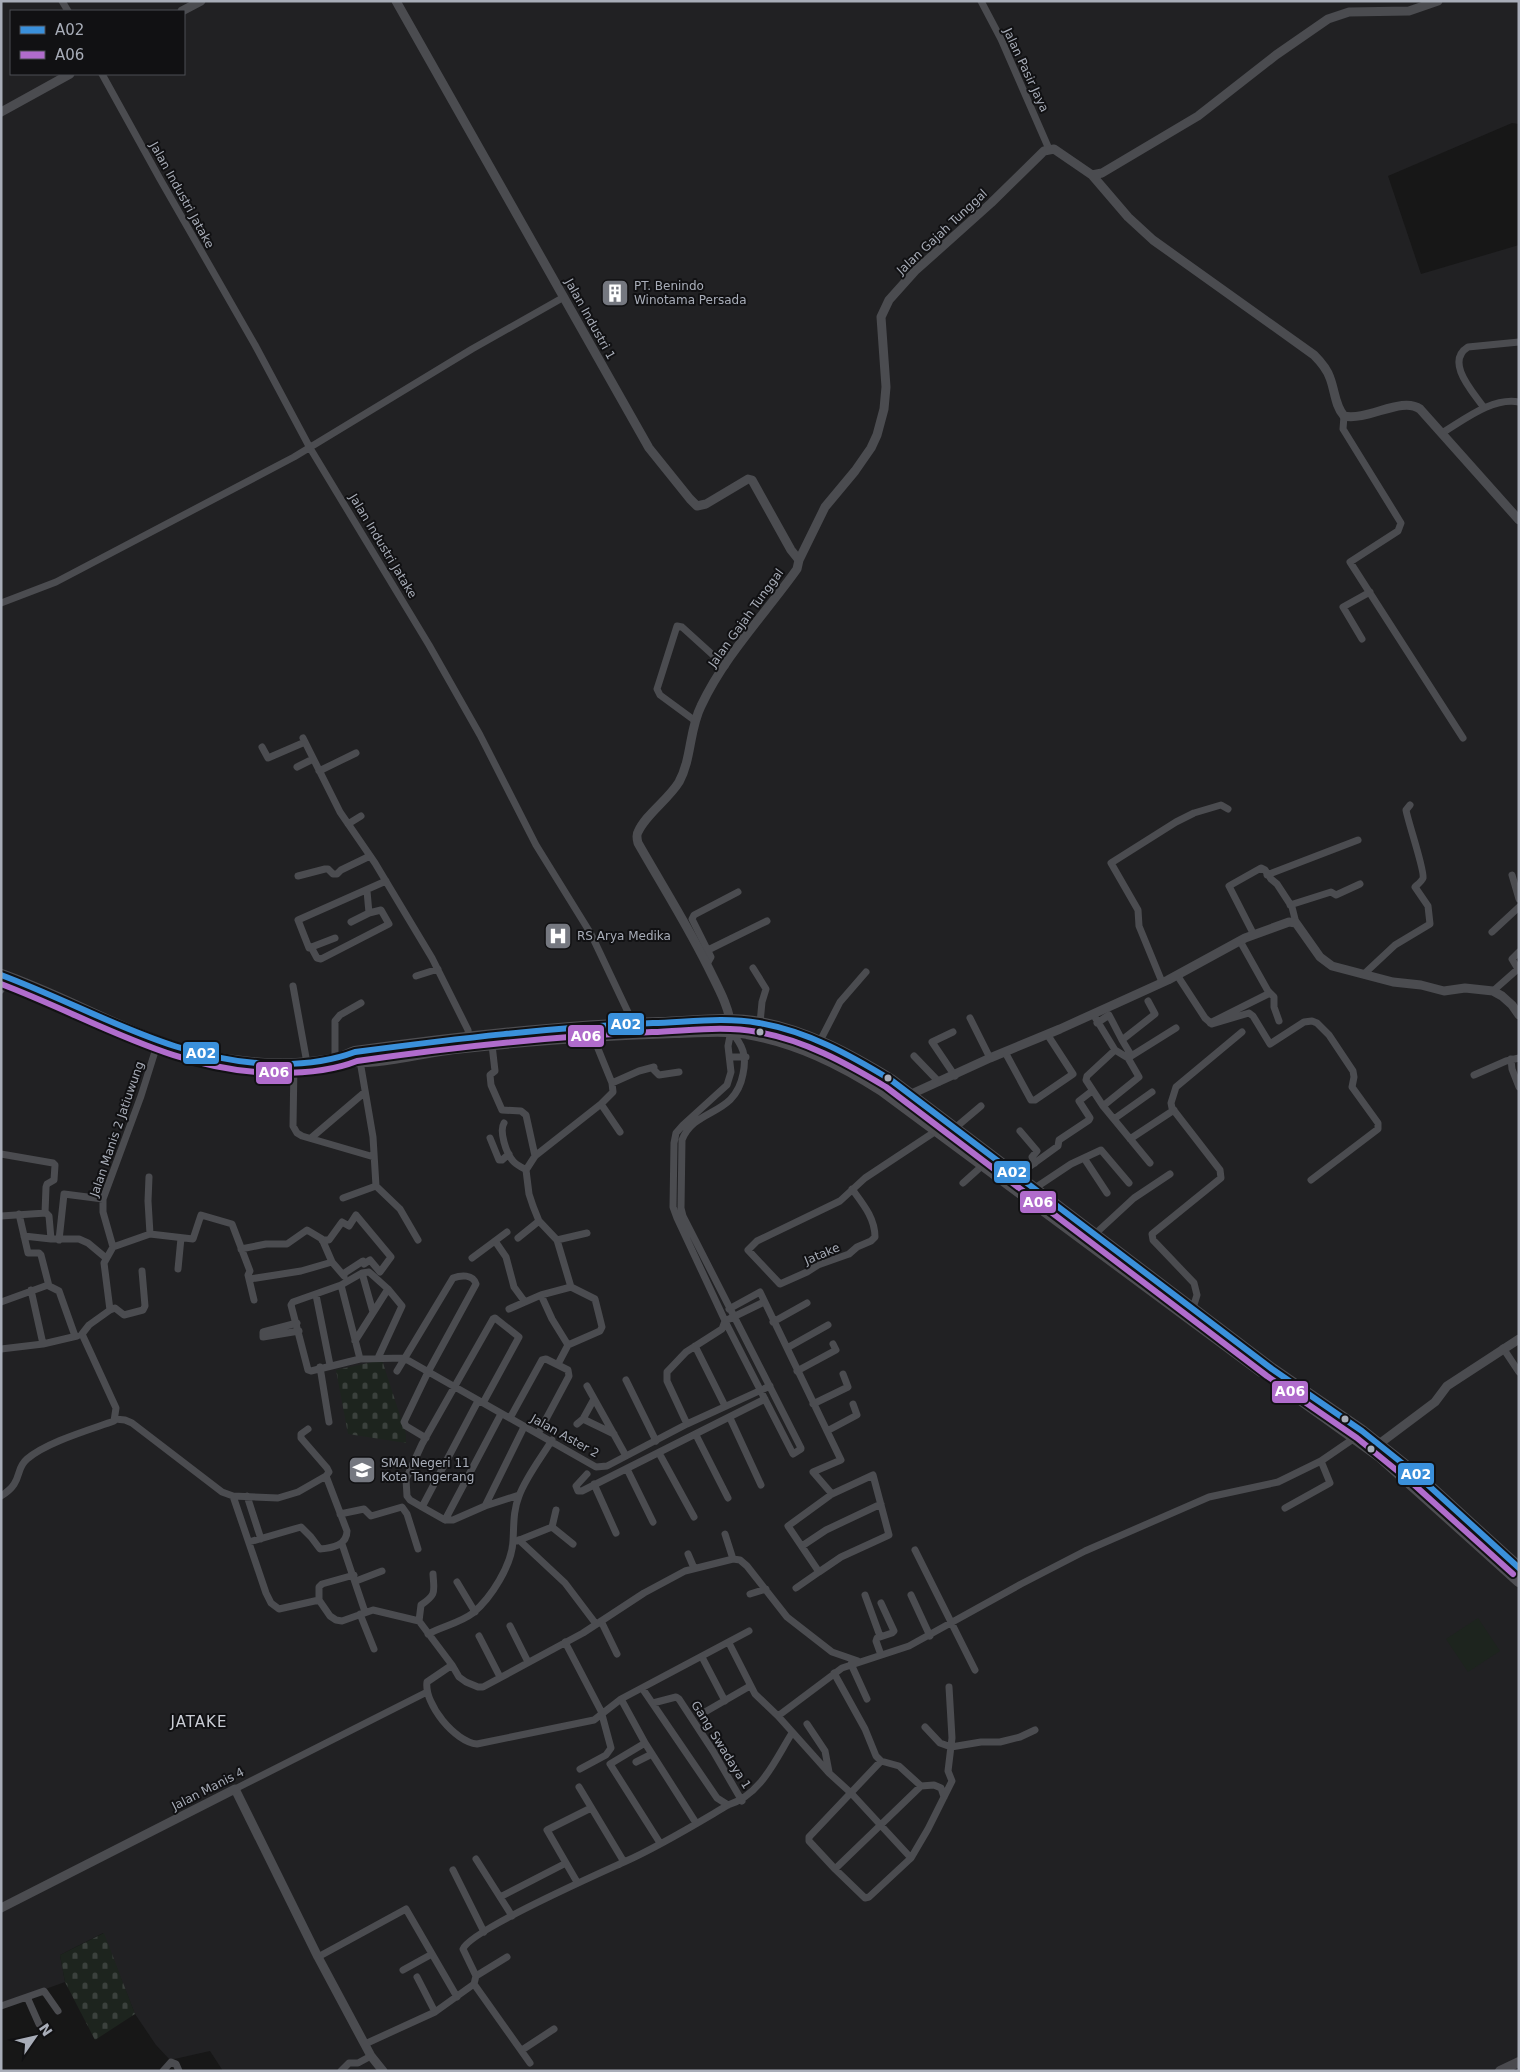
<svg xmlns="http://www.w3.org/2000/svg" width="1520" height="2072" viewBox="0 0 1520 2072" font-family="'DejaVu Sans',sans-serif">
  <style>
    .built { fill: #212123; fill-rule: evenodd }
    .cemetery { fill: url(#cemetery-stones) }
    .pitch { fill: #1d241e }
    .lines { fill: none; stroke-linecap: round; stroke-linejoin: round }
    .minor { stroke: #4b4c50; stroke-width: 7 }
    .tertiary { stroke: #4b4c50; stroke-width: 9 }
    .secondary { stroke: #4a4a4e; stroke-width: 10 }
    .trunk { stroke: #4e4e52; stroke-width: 12 }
    .bus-1-casing { stroke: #111113; stroke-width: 10 }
    .bus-2-casing { stroke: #111113; stroke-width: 10 }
    .bus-1 { stroke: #3a90db; stroke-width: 6 }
    .bus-2 { stroke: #b06ccc; stroke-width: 6 }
    .bus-dot { fill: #a8adb8; stroke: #111113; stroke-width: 2 }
    .labels { text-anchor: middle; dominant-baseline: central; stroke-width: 4; stroke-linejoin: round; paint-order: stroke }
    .street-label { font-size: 12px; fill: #a8adb8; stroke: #111113 }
    .poi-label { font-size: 12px; fill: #a8adb8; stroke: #111113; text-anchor: start }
    .quarter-label { font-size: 15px; letter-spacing: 1px; fill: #c9ccd4; stroke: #111113 }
    .line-badge { stroke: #111113; stroke-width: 2 }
    .badge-label { font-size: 14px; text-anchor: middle; font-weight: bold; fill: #fff }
  </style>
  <defs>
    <pattern id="cemetery-stones" width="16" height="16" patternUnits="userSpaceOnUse" patternTransform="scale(1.25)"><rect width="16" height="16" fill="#1d241e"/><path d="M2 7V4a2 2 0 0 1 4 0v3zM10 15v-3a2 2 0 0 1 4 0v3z" fill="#3b413d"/></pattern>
  </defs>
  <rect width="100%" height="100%" fill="#171717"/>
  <path class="built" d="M 1,1 L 1519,1 L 1519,124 L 1512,123 L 1388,176 L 1421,274 L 1519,245 L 1519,2071 L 223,2071 L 210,2051 L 170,2060 L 156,2045 L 135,2014 L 103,1933 L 60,1955 L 65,1982 L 1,2005 ZM 11,11 L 184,11 L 184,74 L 11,74 Z"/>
  <path class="cemetery" d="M 382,1360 L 406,1434 L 406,1443 L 348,1434 L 336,1370 Z
    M 104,1933 L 135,2014 L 95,2040 L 65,1982 L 60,1955 Z"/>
  <path class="pitch" d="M 1478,1618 L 1500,1651 L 1468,1672 L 1446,1639 Z"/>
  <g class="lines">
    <path class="minor" d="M 62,1 L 68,11
      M 981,1 L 1001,39 L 1049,149
      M 102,74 L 160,179 L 255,345 L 310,448 L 429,645 L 480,735 L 536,845 L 591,934 L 635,1027
      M 1484,408 C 1474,393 1444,362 1468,347 L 1519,342
      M 1344,416 L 1343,429 L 1401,523 L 1398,531 L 1350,562 L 1463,738
      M 1442,433 C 1464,420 1492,397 1519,402
      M 1,603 L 56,582 L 294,457 L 472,349 L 564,297
      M 1362,639 L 1343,607 L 1370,592
      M 694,720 L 660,695 L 657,689 L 677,626 L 682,627 L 725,666
      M 303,738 L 340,812 L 375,863 L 432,958 L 468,1030 L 469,1038
      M 262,747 L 268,758 L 305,742
      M 297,767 L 313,759
      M 319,771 L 356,753
      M 348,824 L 361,816
      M 1267,875 L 1358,840
      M 1512,875 L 1519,899
      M 298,876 L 325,869 L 328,869 L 333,874 L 337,874 L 341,870 L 370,856
      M 1290,905 L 1331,892 L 1336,895 L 1360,884
      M 351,922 L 369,913 L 367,891
      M 1492,932 L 1519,907
      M 1254,935 L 1229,886 L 1261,868 L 1265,870 L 1271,879 L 1277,884 L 1292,907 L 1296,923
      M 335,938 L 309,948 L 298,920 L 386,881
      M 1240,941 L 1268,991 L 1274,997 L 1274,1007 L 1279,1021
      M 311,947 L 317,958 L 321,959 L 389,924 L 381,910 L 369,913
      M 708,950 L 767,921
      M 707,964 L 711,957 L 692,919 L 694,915 L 738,892
      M 753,968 L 766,989 L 762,1002 L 760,1023
      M 1518,969 L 1512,959 L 1519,952
      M 1364,974 L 1395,945 L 1430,924 L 1428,906 L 1415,887 C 1417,885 1422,881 1423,878 C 1425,871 1408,822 1406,810 L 1410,805
      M 1177,975 L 1205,1018 L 1212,1024 L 1249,1013 L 1253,1016 L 1270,1044 L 1304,1022 L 1312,1021 L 1317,1023 L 1329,1035 L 1353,1071 L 1354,1077 L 1352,1087 L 1378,1123 L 1378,1129 L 1311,1180
      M 416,976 L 438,969
      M 1162,982 L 1139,926 L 1138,910 L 1111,863 L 1176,822 L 1194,813 L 1221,805 L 1228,809
      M 293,986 L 307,1063
      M 1,990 L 8,977
      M 1493,991 L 1519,968
      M 1093,1014 L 1115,1050 L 1128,1058 L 1176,1028
      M 970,1018 L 990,1058
      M 1097,1023 L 1109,1015 L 1122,1040 L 1155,1014 L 1148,1001
      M 1210,1023 L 1270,993
      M 731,1031 C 743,1046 747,1055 743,1074 C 735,1117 695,1107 682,1140 L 681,1208 L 683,1216 L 801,1448 L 801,1449 L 793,1454 L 727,1325 L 677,1218 L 673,1207 L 674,1143 L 676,1133 L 683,1125 L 727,1085 L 731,1072 L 728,1046 Z
      M 953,1032 L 932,1042 L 955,1076
      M 1122,1040 L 1131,1055
      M 820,1041 L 840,1002 L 866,972
      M 492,1045 L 495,1071 L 490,1075 L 491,1085 L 502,1110 L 521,1111 L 526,1115 L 535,1156
      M 1115,1050 L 1087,1076 L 1086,1080 L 1103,1106 L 1150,1163
      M 1005,1052 L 1031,1100 L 1035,1100 L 1073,1074 L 1047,1034
      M 914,1056 L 939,1082
      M 730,1057 L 746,1057
      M 335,1059 L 335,1021 L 340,1015 L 361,1003
      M 1511,1059 L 1512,1069 L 1519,1087
      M 294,1064 L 293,1126 L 297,1133 L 302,1136 L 374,1157
      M 1474,1075 L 1506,1061 L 1519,1058
      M 612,1083 L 639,1071 L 654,1067 L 654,1070 L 659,1075 L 679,1072
      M 601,1104 L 620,1132
      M 1103,1106 L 1139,1077 L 1128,1058
      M 1114,1119 L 1152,1092
      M 504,1123 C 499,1131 506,1153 513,1161 C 516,1165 522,1167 526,1170
      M 955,1128 L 981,1106
      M 1020,1131 L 1037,1151 L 1032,1157 L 1035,1163
      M 311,1138 L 365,1092
      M 490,1138 L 499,1160 L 502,1160 L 509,1154
      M 1130,1139 L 1174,1110
      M 1,1154 L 53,1163 L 55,1165 L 54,1180 L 47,1184 L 46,1187 L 45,1213
      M 1084,1158 L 1107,1193
      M 1018,1175 L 1058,1146 L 1059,1140 L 1089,1120 L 1090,1118 L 1079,1101 L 1092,1091
      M 149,1177 L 148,1201 L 150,1234
      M 963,1183 L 983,1165
      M 376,1186 L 400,1209 L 418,1240
      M 1035,1188 L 1071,1164 L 1101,1150 L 1129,1183
      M 852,1189 C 863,1204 875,1218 875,1237 L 871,1241 L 857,1247 L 849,1254 L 818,1265 L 807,1272 L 780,1284 L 748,1250 L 757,1241 L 840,1201 L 865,1178 L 939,1129
      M 343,1198 L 376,1186 L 373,1137 L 360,1061
      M 19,1214 L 28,1253 L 39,1253 L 41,1255 L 49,1286 L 59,1291 L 75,1336
      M 1,1216 L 46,1213 L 49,1216 L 51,1239
      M 1095,1234 L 1134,1198 L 1170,1174
      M 24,1236 L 51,1239 L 79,1239 L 88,1243 L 106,1258
      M 518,1238 L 539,1221
      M 59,1240 L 64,1194 L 103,1199
      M 322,1240 L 329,1240 L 342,1222 L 349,1226 L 356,1215 L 391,1257 L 380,1272 L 370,1260 L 364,1264 L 363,1261 L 343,1274
      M 557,1240 L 587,1233
      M 495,1241 L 506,1257 L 514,1287 L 525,1302
      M 113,1247 L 150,1234 L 193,1239 L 201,1215 L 232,1224 L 250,1271 L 248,1275 L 254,1300
      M 241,1249 L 266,1244 L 287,1244 L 307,1230 L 322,1239 L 332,1262
      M 472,1258 L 507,1232
      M 178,1269 L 181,1238
      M 362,1273 L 373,1312
      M 250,1279 L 301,1271 L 332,1262 L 344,1276
      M 341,1285 L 360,1359 L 404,1358 L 596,1467 L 607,1466 L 687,1424 L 770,1386
      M 31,1290 L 43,1344
      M 316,1295 L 330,1365
      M 541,1295 L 552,1319 L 568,1345
      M 1,1302 L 48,1285
      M 509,1309 L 541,1295 L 571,1287
      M 729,1309 L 760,1292 L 841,1460 L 813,1472 L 832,1494
      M 110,1310 L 104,1263 L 113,1247 L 103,1212 L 103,1199 L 141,1096 L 158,1042
      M 110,1310 L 115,1308 L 124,1315 L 143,1310 L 145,1306 L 142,1271
      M 1192,1311 L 1197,1295 L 1194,1283 L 1153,1240 L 1152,1234 L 1221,1178 L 1220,1170 L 1172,1108 L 1171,1103 L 1176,1087 L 1242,1032
      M 773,1322 L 807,1303
      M 297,1323 L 263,1332 L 263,1337 L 299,1331
      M 355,1341 L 388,1289
      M 695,1346 L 725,1406
      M 787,1348 L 828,1325
      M 1503,1348 L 1519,1372
      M 1,1349 L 43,1344 L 77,1336
      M 360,1359 L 311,1371 L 308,1370 L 291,1305 L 293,1302 L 341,1285 L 362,1273 L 369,1272 L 388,1289 L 402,1306 L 378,1358
      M 558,1364 L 568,1345 L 600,1331 L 602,1327 L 595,1299 L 571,1287 L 557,1240 L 539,1221 L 533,1206 L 529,1194 L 526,1170 L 535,1156 L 601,1104 L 613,1092 L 612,1083 L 592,1034
      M 320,1367 L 329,1422
      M 397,1371 L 453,1278 C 461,1275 473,1274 476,1284 L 428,1372 L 404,1422 L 406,1426 L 426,1438
      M 797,1371 L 836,1350 L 833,1344
      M 626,1380 L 656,1441
      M 587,1386 L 626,1456
      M 478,1401 L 422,1507 L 410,1500 L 407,1496 L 406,1479 L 422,1444 L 493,1319 L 495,1318 L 519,1337 L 483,1403
      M 813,1404 L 848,1387 L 843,1374
      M 510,1418 L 542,1360 L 546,1359 L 568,1370 L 569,1376 L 538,1434
      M 730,1418 L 761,1485
      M 115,1419 L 125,1420 L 132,1423 L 222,1492 L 233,1496 L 278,1498 L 298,1492 L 326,1476 L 329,1472 L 327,1468 L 301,1438 L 301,1434 L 308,1429
      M 583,1419 L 614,1434
      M 577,1424 L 583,1419 L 594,1399
      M 687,1424 L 667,1381 L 667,1372 L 686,1352 L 722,1329 L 725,1321 L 764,1302
      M 827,1431 L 857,1415 L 853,1404
      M 696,1435 L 728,1498
      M 659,1453 L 694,1517
      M 627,1469 L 653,1522
      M 587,1474 L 576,1486 L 578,1491 L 582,1491 L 765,1399
      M 873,1475 L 889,1535 L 841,1557 L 819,1572 L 788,1526 L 832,1494 Z
      M 594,1484 L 616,1533
      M 1,1496 C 24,1482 14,1470 27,1459 C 47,1442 89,1430 114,1421 L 116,1408 L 82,1334 L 89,1325 L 110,1310
      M 233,1496 L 266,1593 L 271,1603 L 279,1609 L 319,1600
      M 247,1496 L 261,1539
      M 485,1506 L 524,1427
      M 422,1507 L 445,1520 L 453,1520 L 485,1506 L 519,1495
      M 1285,1508 L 1330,1483 L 1321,1461
      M 340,1514 L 364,1509 L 371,1516 L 402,1507 L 407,1514 L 418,1549
      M 445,1520 L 501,1414
      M 552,1527 L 573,1544
      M 725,1534 L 733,1559
      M 519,1540 L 565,1583 L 596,1624
      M 517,1541 L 552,1527 L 556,1510
      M 249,1542 L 301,1527 L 311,1537 L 320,1549 C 333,1548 347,1545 347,1531 L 326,1476
      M 342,1544 L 365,1612
      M 802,1546 L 826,1530 L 881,1504
      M 915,1550 L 975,1670
      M 688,1554 L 694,1568
      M 354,1575 L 322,1584 L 319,1587 L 319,1600 L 330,1616 L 336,1620 L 342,1621 L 373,1610 L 419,1621 L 452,1665 L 459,1677 L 466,1682 L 478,1687 L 483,1687 L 583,1633 L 644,1593 L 685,1571 L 733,1559 L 740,1560 L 747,1566 L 787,1617 L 832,1652 L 858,1661
      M 356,1581 L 382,1571
      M 457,1582 L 475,1612
      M 796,1588 L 819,1572
      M 750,1594 L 766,1589
      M 865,1595 L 880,1636
      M 911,1595 L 930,1636
      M 360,1614 L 374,1649
      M 419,1621 L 421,1605 C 437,1594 434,1592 433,1574
      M 601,1621 L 617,1654
      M 510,1626 L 528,1662
      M 428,1634 C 443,1626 460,1623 473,1613 C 491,1598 512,1565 513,1541 C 514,1525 513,1511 519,1496 C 526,1477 541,1458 552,1440
      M 479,1636 L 500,1677
      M 565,1642 L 601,1711 L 611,1748 L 606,1755 L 580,1769
      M 729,1643 L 755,1694 L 778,1716
      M 881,1655 L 876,1641 L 877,1638 L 892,1633 L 894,1631 L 881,1603
      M 702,1657 L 725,1701
      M 851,1664 L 867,1699
      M 452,1665 L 427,1682 C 424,1704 455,1742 477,1744 L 594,1720 L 621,1699 L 749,1631
      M 834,1673 L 865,1729 L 876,1756 L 881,1761 L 899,1766 L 921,1786
      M 949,1687 L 952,1738 L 948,1771 L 952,1781 L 928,1829 L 911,1858 L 851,1793 L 829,1773 L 778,1716 L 842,1668 L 909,1646 L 1021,1584 L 1085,1551 L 1209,1497 L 1278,1482 L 1321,1461 L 1356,1437
      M 642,1688 L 717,1798 L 728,1805
      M 621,1699 L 645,1743 L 696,1823
      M 653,1703 L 676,1697 L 679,1699 L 713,1751 L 742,1801
      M 705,1712 L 750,1686
      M 807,1724 L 825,1751 L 829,1772
      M 925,1727 L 940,1743 L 951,1747 L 981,1742 L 1000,1742 L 1020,1737 L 1035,1730
      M 645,1743 L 610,1764 L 660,1843
      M 881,1761 L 809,1837 L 809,1841 L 835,1869 L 865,1898 L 869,1897 L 911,1858
      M 636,1762 L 652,1754
      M 579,1787 L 624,1862
      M 235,1789 L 427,1692
      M 476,1859 L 500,1897
      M 566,1863 L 547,1830 L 591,1808
      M 835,1869 L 921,1786 L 934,1785 L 941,1788 L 944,1797
      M 453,1870 L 484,1932
      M 512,1916 L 500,1897 L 566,1863 L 577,1882
      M 318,1957 L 406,1909 L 457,1997
      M 403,1970 L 432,1954
      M 476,1976 L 507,1957
      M 417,1977 L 435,2012
      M 474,1984 L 530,2063
      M 27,1997 L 39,2024
      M 1,2006 L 44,1991 L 58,2011
      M 365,2044 L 435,2012 L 474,1984 L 476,1976 L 463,1949 C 469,1931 600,1873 624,1862 C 660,1846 694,1825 728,1805 C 761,1795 775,1760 792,1733
      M 522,2050 L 554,2029
      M 163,2071 L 171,2062 L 176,2064 L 179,2071
      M 341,2071 L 349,2063 L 358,2063 L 371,2056"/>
    <path class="tertiary" d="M 396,1 L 649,448 L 690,499 L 697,506 L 706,504 L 748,479 L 752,480 L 791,550 L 799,560
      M 182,11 L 201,1
      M 1,112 L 70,74
      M 1092,175 L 1102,173 L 1198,116 L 1276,55 L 1328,19 L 1349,12 L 1409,11 L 1438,1
      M 731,1026 C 729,1008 720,991 712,975 C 690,929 663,887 638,843 C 637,839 636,835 638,832 C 646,814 668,800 679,782 C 692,758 689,730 701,706 C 725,655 765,614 797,569 L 799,560 L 825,507 L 855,471 L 871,448 L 877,435 L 884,409 L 886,387 L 881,317 L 889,300 L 915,271 L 991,203 L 1044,151 L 1054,149 L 1092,175 L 1128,217 L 1153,240 L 1314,355 C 1321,362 1327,369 1330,378 C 1335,391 1335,406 1344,416 C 1368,421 1402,396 1420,409 L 1519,520
      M 907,1096 L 990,1058 L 1060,1029 L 1168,980 L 1245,938 L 1289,922 L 1296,923 L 1320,957 L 1332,966 L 1393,982 L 1421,985 L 1444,991 L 1465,988 L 1493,991 L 1502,996 L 1512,1005 L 1519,1015
      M 1375,1447 L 1435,1402 L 1447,1386 L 1519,1339
      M 1,1908 L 235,1789 L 318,1957 L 371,2056 L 383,2071"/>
    <path class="secondary" d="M 1500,2071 L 1519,2062"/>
    <path class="trunk" d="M 1,975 C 55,994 105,1022 158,1042 C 213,1062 279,1071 337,1059 C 343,1058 349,1054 355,1052 C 456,1038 558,1026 661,1023 C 693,1022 728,1017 760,1023 C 808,1032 850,1055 891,1080 L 1272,1369 L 1362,1431 L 1417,1475 L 1519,1568
      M 339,1059 C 368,1067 424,1051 455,1048 C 528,1040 602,1034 675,1032 C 698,1032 724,1028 747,1033 C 797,1042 840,1063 882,1090 L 1261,1371
      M 1296,1396 L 1381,1457 L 1519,1581"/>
    <g class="bus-1-casing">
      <path id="bus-1" d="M 1,975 C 95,1010 177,1064 281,1064 C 307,1064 331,1061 355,1052 C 454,1039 553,1027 653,1023 C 688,1022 725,1017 759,1023 C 807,1031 850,1055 891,1080 L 1272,1369 L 1362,1431 L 1417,1475 L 1519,1568"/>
    </g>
    <g class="bus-2-casing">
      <path id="bus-2" d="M 1,984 C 94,1019 176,1073 279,1073 C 306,1073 332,1071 357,1061 C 455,1047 553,1036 652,1032 C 687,1031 723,1025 758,1032 C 804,1040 846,1063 886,1087 L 1267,1376 L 1357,1438 L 1411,1482 L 1513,1574"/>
    </g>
    <use href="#bus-1" class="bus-1"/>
    <use href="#bus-2" class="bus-2"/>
  </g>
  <defs>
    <g id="building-square" transform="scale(1.4375)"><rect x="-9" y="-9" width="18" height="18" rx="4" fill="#757880" stroke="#111113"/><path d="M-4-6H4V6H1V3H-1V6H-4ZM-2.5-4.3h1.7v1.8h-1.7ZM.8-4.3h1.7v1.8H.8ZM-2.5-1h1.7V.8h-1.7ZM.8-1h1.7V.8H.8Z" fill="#fff"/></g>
    <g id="hospital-square" transform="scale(1.4375)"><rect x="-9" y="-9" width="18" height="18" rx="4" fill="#757880" stroke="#111113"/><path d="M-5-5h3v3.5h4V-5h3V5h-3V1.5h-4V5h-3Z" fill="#fff"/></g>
    <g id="school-square" transform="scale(1.4375)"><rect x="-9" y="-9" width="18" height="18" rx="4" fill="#757880" stroke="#111113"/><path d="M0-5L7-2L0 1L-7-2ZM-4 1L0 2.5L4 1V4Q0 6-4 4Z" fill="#fff"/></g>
  </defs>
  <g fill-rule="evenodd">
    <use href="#building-square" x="615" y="293"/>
    <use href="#hospital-square" x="558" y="936"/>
    <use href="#school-square" x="362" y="1470"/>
  </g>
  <g class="bus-dot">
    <circle cx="760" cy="1032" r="4.5"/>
    <circle cx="888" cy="1078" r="4.5"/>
    <circle cx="1345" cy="1419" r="4.5"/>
    <circle cx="1371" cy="1449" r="4.5"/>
  </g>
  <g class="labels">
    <g class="street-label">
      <text transform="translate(1026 70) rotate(65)">Jalan Pasir Jaya</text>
      <text transform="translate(182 195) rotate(61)">Jalan Industri Jatake</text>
      <text transform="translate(942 232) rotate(-43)">Jalan Gajah Tunggal</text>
      <text transform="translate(590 319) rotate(61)">Jalan Industri 1</text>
      <text transform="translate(383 546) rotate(59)">Jalan Industri Jatake</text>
      <text transform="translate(746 618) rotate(-54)">Jalan Gajah Tunggal</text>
      <text transform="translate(117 1129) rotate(-71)">Jalan Manis 2 Jatiuwung</text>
      <text transform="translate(822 1254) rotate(-23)">Jatake</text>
      <text transform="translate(565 1436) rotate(29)">Jalan Aster 2</text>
      <text transform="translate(721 1745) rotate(58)">Gang Swadaya 1</text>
      <text transform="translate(208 1789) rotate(-27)">Jalan Manis 4</text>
    </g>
    <g class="poi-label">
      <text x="634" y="286">PT. Benindo<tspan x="634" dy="14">Winotama Persada</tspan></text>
      <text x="577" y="936">RS Arya Medika</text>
      <text x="381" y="1463">SMA Negeri 11<tspan x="381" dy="14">Kota Tangerang</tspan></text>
    </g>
    <g class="quarter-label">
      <text x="199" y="1722">JATAKE</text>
    </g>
  </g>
  <g class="line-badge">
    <rect x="607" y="1012" width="38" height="24" rx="5" fill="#3a90db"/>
    <rect x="567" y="1024" width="38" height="24" rx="5" fill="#b06ccc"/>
    <rect x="182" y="1041" width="38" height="24" rx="5" fill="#3a90db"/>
    <rect x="255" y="1061" width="38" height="24" rx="5" fill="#b06ccc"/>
    <rect x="993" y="1160" width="38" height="24" rx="5" fill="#3a90db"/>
    <rect x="1019" y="1190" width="38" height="24" rx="5" fill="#b06ccc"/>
    <rect x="1271" y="1380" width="38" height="24" rx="5" fill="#b06ccc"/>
    <rect x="1397" y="1462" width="38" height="24" rx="5" fill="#3a90db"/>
  </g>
  <g class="badge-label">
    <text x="626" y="1029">A02</text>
    <text x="586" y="1041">A06</text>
    <text x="201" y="1058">A02</text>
    <text x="274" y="1077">A06</text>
    <text x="1012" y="1177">A02</text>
    <text x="1038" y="1207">A06</text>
    <text x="1290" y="1396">A06</text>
    <text x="1416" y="1479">A02</text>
  </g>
  <rect width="1520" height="2072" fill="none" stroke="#a8adb8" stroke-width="5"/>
  <rect x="10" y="10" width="175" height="65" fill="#111113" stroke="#4d4f55"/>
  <rect x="20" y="26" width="25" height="8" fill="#3a90db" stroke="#4d4f55"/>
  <text x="55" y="35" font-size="15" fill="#a8adb8">A02</text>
  <rect x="20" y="51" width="25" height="8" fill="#b06ccc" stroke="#4d4f55"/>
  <text x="55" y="60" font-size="15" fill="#a8adb8">A06</text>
  <g transform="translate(35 2037) rotate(56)" stroke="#111113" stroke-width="4" paint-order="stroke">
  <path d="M0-4L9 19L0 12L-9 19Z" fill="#a8adb8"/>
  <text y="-8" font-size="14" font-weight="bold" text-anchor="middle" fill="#a8adb8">N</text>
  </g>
</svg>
